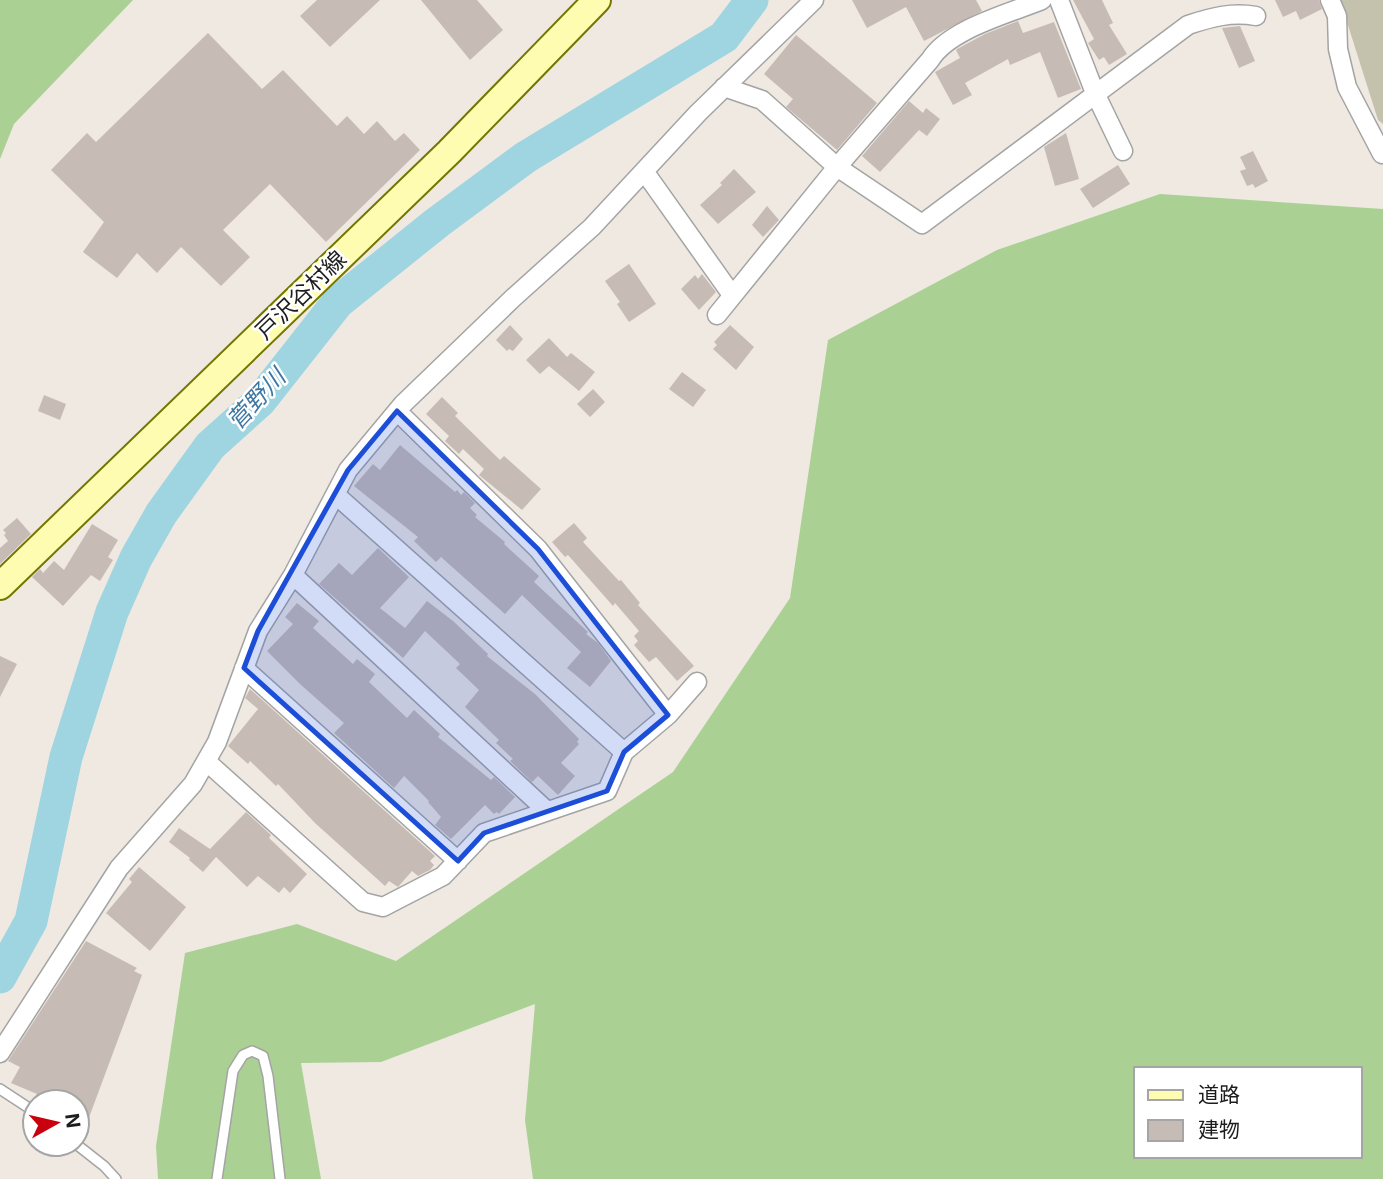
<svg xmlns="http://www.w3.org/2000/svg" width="1383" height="1179" viewBox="0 0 1383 1179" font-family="Inter,'Noto Sans JP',sans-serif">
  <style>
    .construction { fill: #c4c2ad }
    .forest { fill: #aad193; fill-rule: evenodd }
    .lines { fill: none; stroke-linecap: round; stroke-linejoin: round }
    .river { stroke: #9fd5e0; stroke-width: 33 }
    .building { fill: #c7bbb5 }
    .lane-casing { stroke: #a4a4a4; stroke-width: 12 }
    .street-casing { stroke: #a4a4a4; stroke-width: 21 }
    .secondary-casing { stroke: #737700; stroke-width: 30 }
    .lane { stroke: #fff; stroke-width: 9 }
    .street { stroke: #fff; stroke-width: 18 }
    .secondary { stroke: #fdfcb1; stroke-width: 26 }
    .marked { fill: #1d4ed8; fill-opacity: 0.2; stroke: #1d4ed8; stroke-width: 5; stroke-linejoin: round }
    .labels { text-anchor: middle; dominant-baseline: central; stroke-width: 5; stroke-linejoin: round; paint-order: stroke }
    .street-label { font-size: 23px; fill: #1d1d1d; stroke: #fff }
    .water-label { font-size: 24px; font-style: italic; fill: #3f77a2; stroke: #fff }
  </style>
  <rect width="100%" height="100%" fill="#efe9e2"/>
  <path class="construction" d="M 1340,0 L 1383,0 L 1383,124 L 1378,120 Z"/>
  <path class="forest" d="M 0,0 L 133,0 L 14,124 L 0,159 Z
    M 1160,194 L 1383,209 L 1383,1179 L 533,1179 L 525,1120 L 535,1004 L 381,1062 L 301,1063 L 321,1179 L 158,1179 L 156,1146 L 185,953 L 297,924 L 396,961 L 673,772 L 790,598 L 828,340 L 997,250 ZM 1136,1069 L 1360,1069 L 1360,1156 L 1136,1156 Z"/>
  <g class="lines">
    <path class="river" d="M 0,977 L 31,921 L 66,757 L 112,612 L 136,558 L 161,514 L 210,446 L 260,401 L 338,302 L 438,222 L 526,157 L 724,37 L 752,0"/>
  </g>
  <path class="building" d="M 317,0 L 380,0 L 330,47 L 300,16 Z
    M 421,0 L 477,0 L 503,30 L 470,60 Z
    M 852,0 L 976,0 L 982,11 L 924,41 L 906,7 L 867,28 Z
    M 1073,0 L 1102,0 L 1113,23 L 1109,25 L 1127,54 L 1109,65 L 1104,57 L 1099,60 L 1088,43 L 1094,39 Z
    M 1275,0 L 1319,0 L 1322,9 L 1300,20 L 1296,11 L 1283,17 Z
    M 1018,21 L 1023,33 L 1054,22 L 1081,89 L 1058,98 L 1040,52 L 1010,65 L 1008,59 L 965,83 L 972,95 L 953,105 L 935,72 L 960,58 L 956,50 L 957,49 L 985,34 Z
    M 1240,26 L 1255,61 L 1239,68 L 1222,28 Z
    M 208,33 L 262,89 L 283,70 L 337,126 L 347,116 L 364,134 L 377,121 L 395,141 L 404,133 L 420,150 L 326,242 L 270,184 L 223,230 L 250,257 L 221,286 L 181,247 L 157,273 L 137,253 L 117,278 L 83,252 L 104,222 L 51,170 L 87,133 L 96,142 Z
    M 796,35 L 877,103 L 837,150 L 786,107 L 793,99 L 764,74 Z
    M 909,101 L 923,113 L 926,108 L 940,119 L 927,136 L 919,130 L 880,172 L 862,156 Z
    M 1066,133 L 1079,179 L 1055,186 L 1044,147 Z
    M 1253,151 L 1268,181 L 1255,188 L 1253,184 L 1247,186 L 1240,171 L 1246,169 L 1240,157 Z
    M 1118,165 L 1130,184 L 1093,208 L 1080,189 Z
    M 734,169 L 756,192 L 718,224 L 700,205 L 722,185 L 720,183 Z
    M 767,206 L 779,220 L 763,237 L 752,225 Z
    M 629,264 L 656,304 L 629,322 L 617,304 L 620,302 L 605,281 Z
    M 702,274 L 716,292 L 699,310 L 681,289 L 695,275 L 698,279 Z
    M 510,325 L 523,339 L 513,351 L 509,349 L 507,351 L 496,340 Z
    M 730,325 L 754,347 L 736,370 L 713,349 L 717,345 L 714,342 Z
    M 549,338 L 567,357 L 571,353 L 595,372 L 579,391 L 549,366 L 540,374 L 526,360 Z
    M 682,372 L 706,390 L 693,407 L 669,389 Z
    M 593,389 L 605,402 L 590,417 L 577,404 Z
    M 44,395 L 66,404 L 60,420 L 38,411 Z
    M 442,397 L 458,413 L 455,416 L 500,460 L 504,456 L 541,489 L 522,510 L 479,475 L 484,469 L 463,449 L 459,454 L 445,441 L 449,436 L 426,414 Z
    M 400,445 L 455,492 L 457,490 L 461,495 L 464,492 L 475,503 L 470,508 L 477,515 L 475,517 L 505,542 L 504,544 L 539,576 L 534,582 L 588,632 L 586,634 L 598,643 L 611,661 L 590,687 L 567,668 L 581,652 L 522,595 L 505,614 L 441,557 L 436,562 L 414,541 L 418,537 L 354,486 L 373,464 L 380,470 Z
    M 17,518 L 31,534 L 0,564 L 0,548 L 8,541 L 4,535 L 6,533 L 3,530 Z
    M 574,523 L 587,538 L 583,542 L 619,581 L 621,580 L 640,603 L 638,605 L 694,666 L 677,681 L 656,657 L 649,662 L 634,645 L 638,641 L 634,636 L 639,631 L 615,603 L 613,606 L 568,555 L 565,557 L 552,542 Z
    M 92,524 L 118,540 L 108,557 L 113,560 L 100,581 L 91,575 L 63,606 L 32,577 L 40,569 L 43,573 L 54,561 L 64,570 Z
    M 378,548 L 409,577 L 380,608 L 405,628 L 427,601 L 453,621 L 488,654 L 487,656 L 535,694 L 579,739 L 577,742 L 579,744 L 561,763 L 575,776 L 558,795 L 538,776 L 532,782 L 510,761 L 513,759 L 496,743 L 499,740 L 465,707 L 479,690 L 456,668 L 460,664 L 425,631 L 403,658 L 319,584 L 339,563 L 352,575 Z
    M 297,603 L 319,621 L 313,628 L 353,664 L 357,659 L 375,674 L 369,682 L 407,718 L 414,710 L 440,734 L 438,737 L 491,780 L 494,777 L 515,797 L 499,814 L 497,812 L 494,814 L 485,805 L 451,839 L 435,825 L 441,817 L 428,802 L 429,801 L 404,776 L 394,788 L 334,733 L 344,723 L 300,684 L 267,651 L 293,624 L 285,617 Z
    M 0,656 L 17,664 L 0,697 Z
    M 250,689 L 435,856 L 430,861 L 434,865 L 430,870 L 418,876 L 412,871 L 398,887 L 389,881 L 385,886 L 315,823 L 278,784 L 276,786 L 250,761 L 248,764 L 228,746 L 258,709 L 245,698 Z
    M 246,812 L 271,835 L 269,838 L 307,874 L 290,893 L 284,887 L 279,893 L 258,876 L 247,887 L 216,857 L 203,872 L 189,860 L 190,858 L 169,842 L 179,828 L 210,849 Z
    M 139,867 L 186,907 L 150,951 L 106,913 L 132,882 L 129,879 Z
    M 86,941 L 137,968 L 134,971 L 142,975 L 81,1139 L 77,1137 L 77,1102 L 32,1102 L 37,1094 L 11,1083 L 20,1067 L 8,1061 Z"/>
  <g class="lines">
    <g class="lane-casing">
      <path id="lane" d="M 0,1089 L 35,1112
        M 76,1144 L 104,1166 L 116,1179
        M 217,1179 L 233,1071 L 243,1055 L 252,1051 L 263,1056 L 268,1076 L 280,1179"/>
    </g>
    <g class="street-casing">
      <path id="street" d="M 1059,0 L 1095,93 L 1123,151
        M 1330,0 L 1337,16 L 1338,49 L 1347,87 L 1382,154
        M 724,87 L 762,100 L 837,167 L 922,224 L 1188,25 C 1212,17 1231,12 1256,16
        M 644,171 L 732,295
        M 717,315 L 837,167 L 930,60 C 949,29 1008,14 1042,0
        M 397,411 L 538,549 L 668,715
        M 336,495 L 624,752
        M 293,575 L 547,811
        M 244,668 L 458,861
        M 206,761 L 363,902 L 383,907 L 443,876 L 484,833 L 607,791 L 624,752 L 668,715 L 697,682
        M 0,1053 L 119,868 L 193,784 L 217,742 L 258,631 L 293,575 L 348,470 L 403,404 L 513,298 L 592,227 L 698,113 L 814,0"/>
    </g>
    <g class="secondary-casing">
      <path id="secondary" d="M 0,586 L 449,152 L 597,0"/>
    </g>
    <use href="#lane" class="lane"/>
    <use href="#street" class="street"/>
    <use href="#secondary" class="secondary"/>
  </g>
  <path class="marked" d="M 397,411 L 538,549 L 668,715 L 624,752 L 607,791 L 484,833 L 458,861 L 244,668 L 258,631 L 348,470 Z"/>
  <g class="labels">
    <g class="street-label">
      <text transform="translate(301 295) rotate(-44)">戸沢谷村線</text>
    </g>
    <g class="water-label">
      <text transform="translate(256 399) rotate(-47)">菅野川</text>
    </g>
  </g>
  <rect x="1134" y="1067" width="228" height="91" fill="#ffffff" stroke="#a5a5a5" stroke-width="2"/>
  <rect x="1148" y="1090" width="35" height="10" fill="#fdfcb1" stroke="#a5a5a5" stroke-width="2"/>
  <text x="1198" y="1102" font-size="21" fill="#1d1d1d">道路</text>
  <rect x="1148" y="1120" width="35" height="21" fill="#c7bbb5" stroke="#a5a5a5" stroke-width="2"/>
  <text x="1198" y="1137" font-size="21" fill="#1d1d1d">建物</text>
  <g transform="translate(56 1123) rotate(82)"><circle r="33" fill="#ffffff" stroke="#a5a5a5" stroke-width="2"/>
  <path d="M0-5L12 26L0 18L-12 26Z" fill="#c9000e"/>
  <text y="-10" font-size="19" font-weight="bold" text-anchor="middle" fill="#1d1d1d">N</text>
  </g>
</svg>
